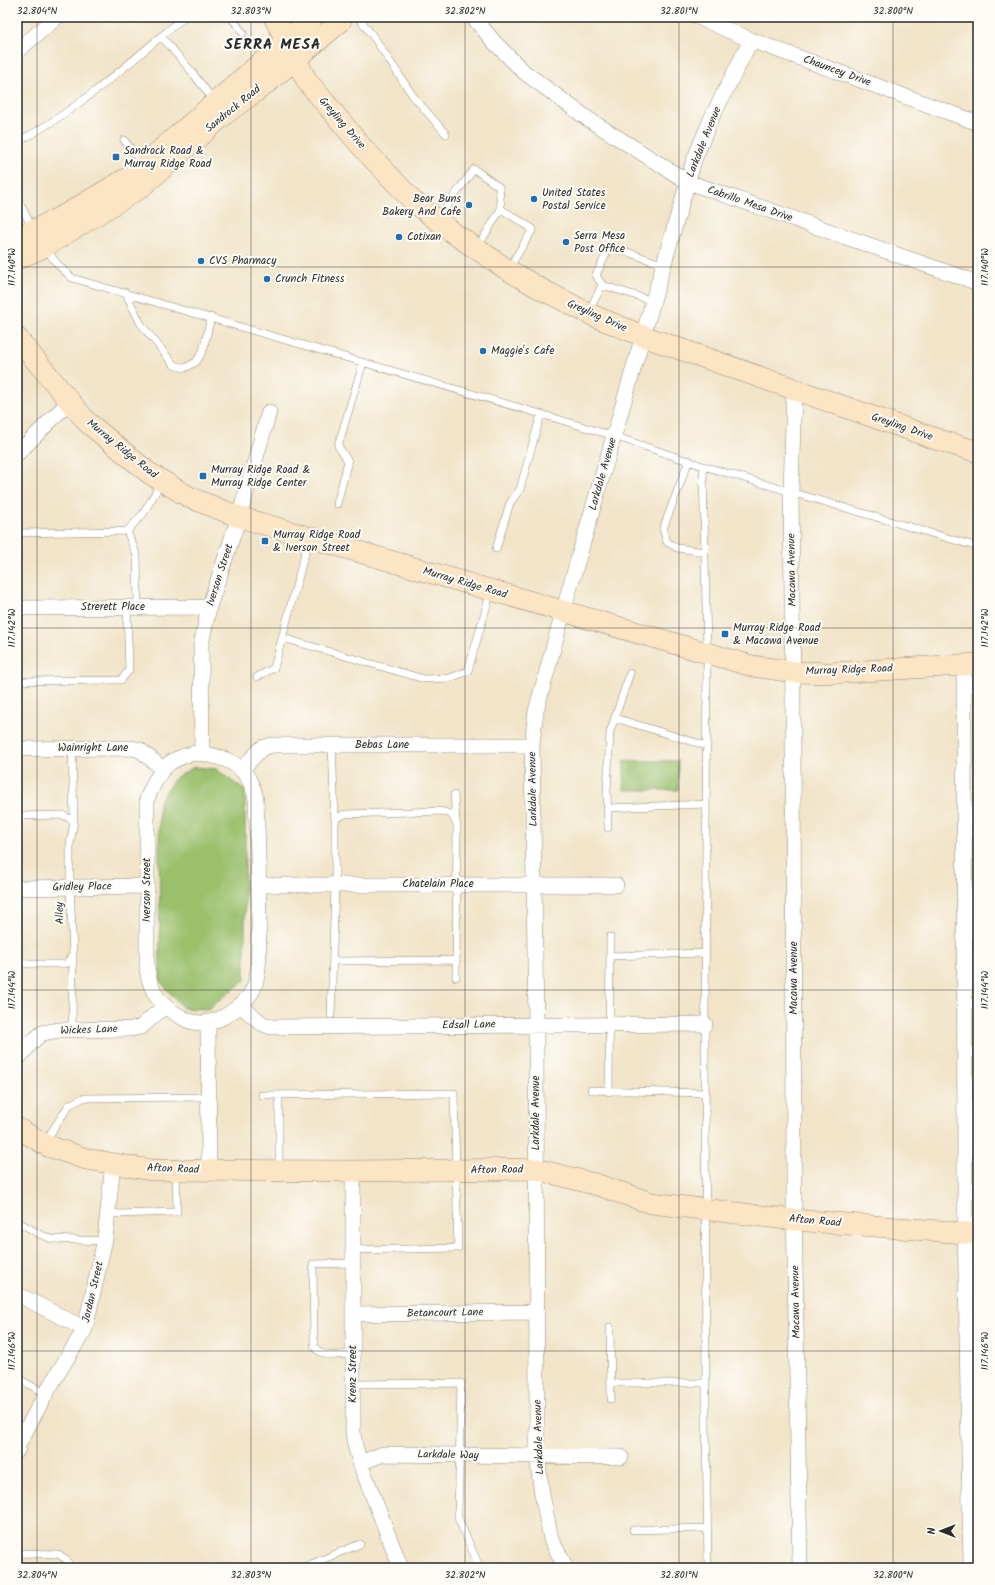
<svg xmlns="http://www.w3.org/2000/svg" width="995" height="1585" viewBox="0 0 995 1585" font-family="Kalam,sans-serif">
  <style>
    .green { fill: #9ac06c; stroke: #62764c }
    .lines { fill: none; stroke-linecap: round; stroke-linejoin: round }
    .lane-casing { stroke: #8e887a; stroke-width: 8 }
    .street-casing { stroke: #8e887a; stroke-width: 16 }
    .secondary-casing { stroke: #8e887a; stroke-width: 22 }
    .lane { stroke: #fff; stroke-width: 7 }
    .street { stroke: #fff; stroke-width: 15 }
    .secondary { stroke: #fce5c4; stroke-width: 21 }
    .ticks { fill: none; stroke: #2b2b2b; stroke-width: 1; stroke-opacity: 0.45 }
    .poi-dot { fill: #1f6fb2; stroke: #fdfcf7; stroke-width: 1.5 }
    .labels { text-anchor: middle; dominant-baseline: central; stroke-width: 4; stroke-linejoin: round; paint-order: stroke }
    .street-label { font-size: 11px; fill: #2b2b2b; stroke: #fdfcf7 }
    .poi-label { font-size: 11px; fill: #2b2b2b; stroke: #fdfcf7; text-anchor: start }
    .district-label { font-size: 15px; font-weight: bold; letter-spacing: 1px; fill: #2b2b2b; stroke: #fdfcf7 }
    .neatline { fill: none; stroke: #2b2b2b; stroke-width: 1.5 }
    .ticks-label { font-size: 10px; text-anchor: middle; fill: #2b2b2b }
  </style>
  <rect width="100%" height="100%" fill="#fdfcf7"/>
  <filter id="ink" filterUnits="userSpaceOnUse"><feTurbulence type="fractalNoise" baseFrequency=".025" numOctaves="2"/><feDisplacementMap in="SourceGraphic" scale="8" xChannelSelector="R" yChannelSelector="G"/><feConvolveMatrix kernelMatrix="1 2 1 2 8 2 1 2 1" color-interpolation-filters="sRGB"/></filter>
  <filter id="wash" filterUnits="userSpaceOnUse"><feTurbulence type="fractalNoise" baseFrequency=".012" numOctaves="4" result="noise"/><feDisplacementMap in="SourceGraphic" scale="16" xChannelSelector="R" yChannelSelector="G"/><feGaussianBlur stdDeviation="0.9" result="paint"/><feColorMatrix in="noise" values="0 0 0 0 0 0 0 0 0 0 0 0 0 0 0 0 0 1.4 0 .05"/><feComposite in="paint" operator="in"/></filter>
  <g filter="url(#wash)">
    <rect width="100%" height="100%" fill="#f1e4c8"/>
    <path class="green" d="M 624,761 L 678,761 L 678,790 L 624,790 Z
      M 194,767 L 216,769 L 245,791 L 245,980 L 208,1009 L 183,1008 L 160,981 L 159,802 L 175,778 Z"/>
  </g>
  <g filter="url(#ink)">
    <g class="lines">
      <g class="lane-casing">
        <path id="lane" d="M 231,17 L 243,33
          M 358,17 L 375,39 L 413,96 L 446,134
          M 161,36 L 192,72 L 214,101
          M 124,140 L 142,164
          M 17,142 C 76,112 133,60 184,17
          M 17,198 L 33,229
          M 438,218 L 474,169 L 499,187 L 501,209
          M 45,248 L 59,266 L 72,278 L 541,414 L 614,436 L 703,466 L 978,547
          M 477,248 L 501,209 L 533,229 L 509,268
          M 602,285 L 653,301
          M 125,292 L 141,324 L 174,365 L 185,368 L 196,362 L 203,351 L 211,317
          M 589,311 L 602,285 L 596,275 L 610,246 L 664,265
          M 689,460 L 663,529 L 667,542 L 677,548 L 705,552
          M 703,466 L 707,652 L 705,1024 L 706,1421 L 708,1568
          M 337,504 L 348,461 L 338,446 L 363,363
          M 127,531 L 137,556 L 138,607
          M 17,533 L 127,531 L 143,514 L 161,483
          M 496,549 L 510,503 L 520,489 L 541,414
          M 283,638 L 424,679 L 450,678 L 468,671 L 491,591
          M 257,677 L 274,668 L 309,538
          M 17,681 L 121,680 L 129,670 L 127,607
          M 615,718 L 707,746
          M 332,745 L 335,822
          M 72,748 L 74,821
          M 454,795 L 456,821
          M 608,808 L 706,804
          M 17,816 L 63,815 L 74,821 L 70,844 L 70,887 L 73,954 L 66,964 L 17,964
          M 608,828 L 607,791 L 610,732 L 630,673
          M 610,956 L 706,953
          M 333,961 L 456,960
          M 331,1015 L 335,884 L 335,824 L 336,818 L 345,814 L 441,811 L 451,814 L 457,824 L 456,977
          M 72,1030 L 73,954
          M 591,1090 L 706,1093
          M 609,1092 L 610,937
          M 262,1095 L 454,1093 L 458,1248 L 353,1250
          M 45,1142 L 69,1105 L 83,1098 L 208,1097
          M 279,1169 L 279,1095
          M 108,1212 L 119,1214 L 177,1212 L 176,1172
          M 17,1221 L 39,1234 L 52,1239 L 105,1241
          M 353,1263 L 313,1264 L 314,1346 C 322,1359 339,1355 353,1354
          M 610,1327 L 611,1399
          M 17,1378 L 46,1394
          M 611,1383 L 706,1383
          M 353,1384 L 461,1383 L 458,1518 L 480,1568
          M 633,1530 L 707,1528
          M 17,1553 L 58,1554 L 66,1559 L 70,1568
          M 300,1568 L 314,1563
          M 316,1568 L 314,1563 L 360,1544"/>
      </g>
      <g class="street-casing">
        <path id="street" d="M 473,17 L 495,43 L 524,72 L 588,119 L 688,182 L 978,283
          M 698,17 L 751,40 L 978,123
          M 17,51 L 57,17
          M 794,389 L 791,492 L 793,702 L 794,1201 L 800,1568
          M 17,454 L 70,401
          M 17,608 L 209,607
          M 964,664 L 965,1218 L 971,1568
          M 17,749 L 132,748 L 140,750 L 163,769
          M 195,753 C 227,756 249,765 256,799 C 258,843 259,888 259,933 C 258,951 261,977 251,993 C 245,1003 232,1013 221,1018 C 209,1024 195,1025 183,1018 C 161,1006 151,995 147,969 L 147,799 C 159,771 164,760 195,753 Z
          M 202,754 L 201,645 L 209,607 L 239,517 L 269,412
          M 241,770 L 262,748 L 272,745 L 532,745
          M 259,885 L 616,885
          M 17,888 L 147,886
          M 240,1005 L 261,1023 L 271,1027 L 705,1024
          M 208,1022 L 209,1170
          M 17,1060 L 31,1043 L 42,1033 L 59,1030 L 131,1029 L 141,1027 L 165,1006
          M 353,1171 L 353,1432 L 355,1445 L 360,1463 L 401,1568
          M 17,1294 L 85,1329
          M 353,1314 L 537,1312
          M 17,1451 L 19,1443 L 50,1386 L 85,1329 L 105,1239 L 113,1163
          M 360,1463 L 383,1454 L 621,1457
          M 566,1568 L 551,1539 L 542,1494 L 537,1456 L 536,1025 L 532,745 L 536,711 L 570,587 L 694,160 L 711,119 L 751,40"/>
      </g>
      <g class="secondary-casing">
        <path id="secondary" d="M 274,17 L 307,81 L 361,146 L 413,201 L 456,235 L 508,270 L 539,288 L 594,316 L 643,336 L 939,440 L 978,452
          M 17,236 L 34,230 L 63,216 L 131,176 L 313,17
          M 17,259 L 44,247 L 140,188 L 225,114 L 267,83 L 340,22 L 342,17
          M 17,338 L 87,422 L 149,473 L 189,497 L 239,517 L 752,666 L 793,672 L 831,673 L 978,664
          M 17,1128 L 48,1146 L 86,1159 L 151,1170 L 353,1171 L 536,1169 L 598,1185 L 651,1203 L 795,1220 L 978,1234"/>
      </g>
      <use href="#lane" class="lane"/>
      <use href="#street" class="street"/>
      <use href="#secondary" class="secondary"/>
    </g>
  </g>
  <path class="ticks" d="M 37,17 L 37,1568M 251,17 L 251,1568M 465,17 L 465,1568M 679,17 L 679,1568M 893,17 L 893,1568M 17,267 L 978,267M 17,628 L 978,628M 17,990 L 978,990M 17,1351 L 978,1351"/>
  <g class="poi-dot">
    <rect x="112" y="153" width="8" height="8" rx="2"/>
    <circle cx="534" cy="199" r="4"/>
    <circle cx="469" cy="205" r="4"/>
    <circle cx="399" cy="237" r="4"/>
    <circle cx="566" cy="242" r="4"/>
    <circle cx="201" cy="261" r="4"/>
    <circle cx="267" cy="279" r="4"/>
    <circle cx="483" cy="351" r="4"/>
    <rect x="199" y="472" width="8" height="8" rx="2"/>
    <rect x="261" y="537" width="8" height="8" rx="2"/>
    <rect x="721" y="630" width="8" height="8" rx="2"/>
  </g>
  <g class="labels">
    <g class="street-label">
      <text transform="translate(837 71) rotate(20)">Chauncey Drive</text>
      <text transform="translate(233 109) rotate(-39)">Sandrock Road</text>
      <text transform="translate(342 123) rotate(49)">Greyling Drive</text>
      <text transform="translate(704 142) rotate(-68)">Larkdale Avenue</text>
      <text transform="translate(750 204) rotate(19)">Cabrillo Mesa Drive</text>
      <text transform="translate(597 316) rotate(24)">Greyling Drive</text>
      <text transform="translate(902 427) rotate(19)">Greyling Drive</text>
      <text transform="translate(122 449) rotate(39)">Murray Ridge Road</text>
      <text transform="translate(603 474) rotate(-74)">Larkdale Avenue</text>
      <text transform="translate(792 570) rotate(-91)">Macawa Avenue</text>
      <text transform="translate(220 575) rotate(-72)">Iverson Street</text>
      <text transform="translate(465 583) rotate(16)">Murray Ridge Road</text>
      <text x="113" y="607">Strerett Place</text>
      <text transform="translate(849 670) rotate(-2)">Murray Ridge Road</text>
      <text x="382" y="745">Bebas Lane</text>
      <text x="93" y="748">Wainright Lane</text>
      <text transform="translate(533 789) rotate(-91)">Larkdale Avenue</text>
      <text x="438" y="884">Chatelain Place</text>
      <text transform="translate(82 887) rotate(-1)">Gridley Place</text>
      <text transform="translate(147 890) rotate(-90)">Iverson Street</text>
      <text transform="translate(60 913) rotate(-93)">Alley</text>
      <text transform="translate(794 978) rotate(-90)">Macawa Avenue</text>
      <text transform="translate(469 1025) rotate(-1)">Edsall Lane</text>
      <text transform="translate(89 1030) rotate(-2)">Wickes Lane</text>
      <text transform="translate(536 1113) rotate(-90)">Larkdale Avenue</text>
      <text transform="translate(173 1169) rotate(2)">Afton Road</text>
      <text transform="translate(497 1170) rotate(-1)">Afton Road</text>
      <text transform="translate(815 1221) rotate(5)">Afton Road</text>
      <text transform="translate(93 1292) rotate(-77)">Jordan Street</text>
      <text transform="translate(796 1302) rotate(-91)">Macawa Avenue</text>
      <text transform="translate(445 1313) rotate(-1)">Betancourt Lane</text>
      <text transform="translate(353 1374) rotate(-90)">Krenz Street</text>
      <text transform="translate(539 1437) rotate(-92)">Larkdale Avenue</text>
      <text transform="translate(448 1455) rotate(1)">Larkdale Way</text>
    </g>
    <g class="poi-label">
      <text x="124" y="151">Sandrock Road &amp;<tspan x="124" dy="13">Murray Ridge Road</tspan></text>
      <text x="542" y="193">United States<tspan x="542" dy="13">Postal Service</tspan></text>
      <text x="461" y="199" text-anchor="end">Bear Buns<tspan x="461" dy="13">Bakery And Cafe</tspan></text>
      <text x="574" y="236">Serra Mesa<tspan x="574" dy="13">Post Office</tspan></text>
      <text x="407" y="237">Cotixan</text>
      <text x="209" y="261">CVS Pharmacy</text>
      <text x="275" y="279">Crunch Fitness</text>
      <text x="491" y="351">Maggie's Cafe</text>
      <text x="211" y="470">Murray Ridge Road &amp;<tspan x="211" dy="13">Murray Ridge Center</tspan></text>
      <text x="273" y="535">Murray Ridge Road<tspan x="273" dy="13">&amp; Iverson Street</tspan></text>
      <text x="733" y="628">Murray Ridge Road<tspan x="733" dy="13">&amp; Macawa Avenue</tspan></text>
    </g>
    <g class="district-label">
      <text x="273" y="45">SERRA MESA</text>
    </g>
  </g>
  <rect width="995" height="1585" fill="none" stroke="#fdfcf7" stroke-width="44"/>
  <g transform="translate(941 1531) rotate(270)" stroke="#fdfcf7" stroke-width="3" paint-order="stroke">
  <path d="M0-3L7 15L0 10L-7 15Z" fill="#2b2b2b"/>
  <text y="-6" font-size="11" font-weight="bold" text-anchor="middle" fill="#2b2b2b">N</text>
  </g>
  <rect x="22" y="22" width="951" height="1541" class="neatline"/>
  <g class="ticks-label">
    <text x="37" y="14">32.804°N</text>
    <text x="251" y="14">32.803°N</text>
    <text x="465" y="14">32.802°N</text>
    <text x="679" y="14">32.801°N</text>
    <text x="893" y="14">32.800°N</text>
    <text transform="translate(984 267) rotate(-90)" y="4">117.140°W</text>
    <text transform="translate(11 267) rotate(-90)" y="4">117.140°W</text>
    <text transform="translate(984 628) rotate(-90)" y="4">117.142°W</text>
    <text transform="translate(11 628) rotate(-90)" y="4">117.142°W</text>
    <text transform="translate(11 990) rotate(-90)" y="4">117.144°W</text>
    <text transform="translate(984 990) rotate(-90)" y="4">117.144°W</text>
    <text transform="translate(11 1351) rotate(-90)" y="4">117.146°W</text>
    <text transform="translate(984 1351) rotate(-90)" y="4">117.146°W</text>
    <text x="37" y="1578">32.804°N</text>
    <text x="251" y="1578">32.803°N</text>
    <text x="465" y="1578">32.802°N</text>
    <text x="679" y="1578">32.801°N</text>
    <text x="893" y="1578">32.800°N</text>
  </g>
</svg>
